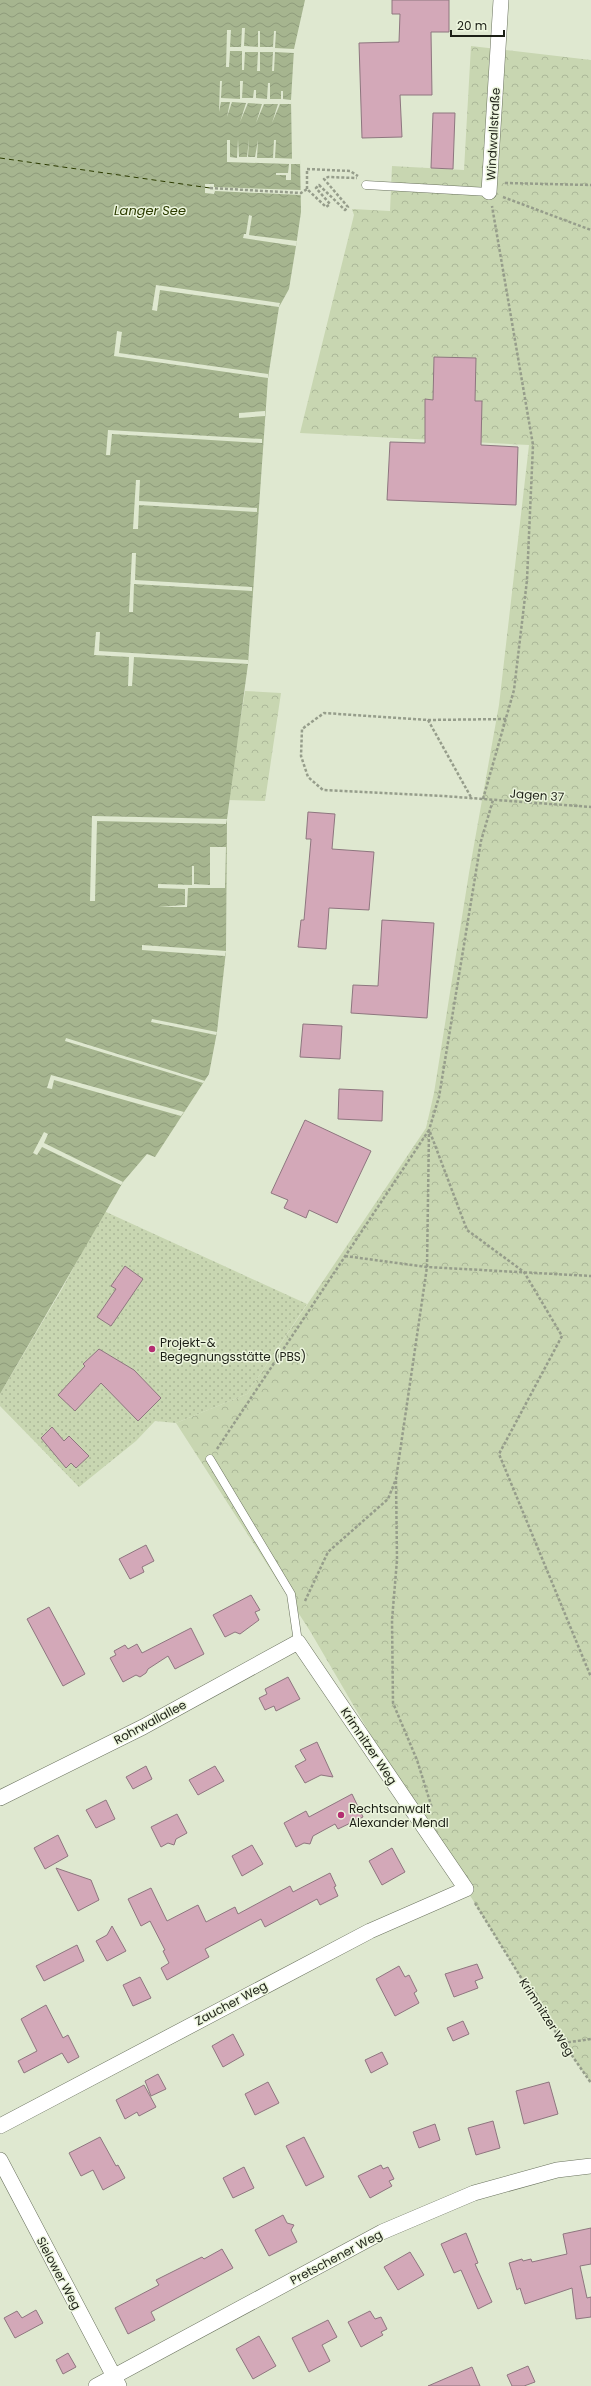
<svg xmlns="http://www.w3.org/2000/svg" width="591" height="2386" viewBox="0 0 591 2386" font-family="Poppins,sans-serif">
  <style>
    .forest { fill: url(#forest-crowns) }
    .park { fill: url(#park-dots) }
    .water { fill: url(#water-waves) }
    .pier { fill: #dfe8d0 }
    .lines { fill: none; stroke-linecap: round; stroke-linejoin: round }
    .ferry { stroke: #2c3c00; stroke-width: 1; stroke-dasharray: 5 4; stroke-linecap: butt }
    .building { fill: #d3a8b8; stroke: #8e767f }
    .lane-casing { stroke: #6a725e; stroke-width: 9 }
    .street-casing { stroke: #6a725e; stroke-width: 16 }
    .path { stroke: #969d8b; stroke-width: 2.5; stroke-dasharray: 3 2; stroke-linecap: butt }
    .lane { stroke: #fff; stroke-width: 8 }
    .street { stroke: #fff; stroke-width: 15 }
    .poi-dot { fill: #b42e72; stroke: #ecf5dd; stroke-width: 1.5 }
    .labels { text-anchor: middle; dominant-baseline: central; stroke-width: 3; stroke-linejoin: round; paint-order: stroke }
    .street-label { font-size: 12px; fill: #1c1f16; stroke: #ecf5dd }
    .poi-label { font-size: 12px; fill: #1c1f16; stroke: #ecf5dd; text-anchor: start }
    .water-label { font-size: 13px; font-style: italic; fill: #2c3c00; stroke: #ecf5dd }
  </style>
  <defs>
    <pattern id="forest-crowns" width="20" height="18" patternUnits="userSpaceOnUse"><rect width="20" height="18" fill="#c8d6b1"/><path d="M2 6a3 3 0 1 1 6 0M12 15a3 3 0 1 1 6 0" fill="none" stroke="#abb798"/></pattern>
    <pattern id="park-dots" width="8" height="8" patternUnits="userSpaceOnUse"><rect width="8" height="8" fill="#c8d6b1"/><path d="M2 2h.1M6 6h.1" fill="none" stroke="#abb798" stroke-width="1.8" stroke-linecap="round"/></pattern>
    <pattern id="water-waves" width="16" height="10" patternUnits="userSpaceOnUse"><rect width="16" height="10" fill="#a6b58f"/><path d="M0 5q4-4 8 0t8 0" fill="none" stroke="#8e9b7b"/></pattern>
  </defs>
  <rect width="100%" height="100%" fill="#dfe8d0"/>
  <path class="forest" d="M 471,46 L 591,60 L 591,2083 L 546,2018 L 466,1889 L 428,1833 L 310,1631 L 176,1423 L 247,1394 L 426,1128 L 434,1093 L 469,873 L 499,705 L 529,445 L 300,433 L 354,215 L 352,209 L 390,211 L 392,166 L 464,170 Z
    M 245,691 L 281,693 L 265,801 L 228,800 Z"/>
  <path class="park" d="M 104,1211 L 307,1304 L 247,1394 L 176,1423 L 155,1421 L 136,1441 L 79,1487 L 0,1406 L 0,1394 L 62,1289 Z"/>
  <path class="water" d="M 0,0 L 305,0 L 294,49 L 291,100 L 292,159 L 300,159 L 301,212 L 296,246 L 289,289 L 279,307 L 268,378 L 248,664 L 227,819 L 226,951 L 217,1032 L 209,1074 L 155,1157 L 147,1154 L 123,1182 L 0,1394 Z"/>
  <path class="pier" d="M 242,28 L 245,28 L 244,46 L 258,47 L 258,31 L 260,31 L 260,47 L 273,47 L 274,31 L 276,31 L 275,48 L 294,49 L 294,53 L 275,52 L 274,71 L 272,71 L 273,52 L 260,52 L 260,71 L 257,71 L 258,52 L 245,52 L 244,70 L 242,70 L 242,51 L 230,51 L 229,67 L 226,67 L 227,30 L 231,30 L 230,47 L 241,47 Z
    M 220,81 L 222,81 L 221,98 L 240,99 L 240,81 L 243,81 L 242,98 L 253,98 L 254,90 L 256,90 L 256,98 L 267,99 L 268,83 L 270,83 L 270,99 L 281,99 L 281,91 L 283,91 L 283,99 L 291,100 L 291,104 L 280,104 L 272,123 L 278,104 L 264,104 L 256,123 L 262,104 L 248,103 L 240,122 L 246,103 L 232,102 L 227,117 L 230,102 L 221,102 L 219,112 Z
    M 238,139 L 239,157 L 247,157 L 249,139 L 248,157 L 255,157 L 258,140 L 257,158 L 273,158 L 274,140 L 276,140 L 275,158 L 300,159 L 300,164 L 291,164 L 291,180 L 286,180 L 286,175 L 276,175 L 276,173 L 288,173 L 289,164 L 227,162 L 227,140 L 230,140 L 230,157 L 237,158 Z
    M 205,184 L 214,184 L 214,187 L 301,190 L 301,195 L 215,191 L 214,194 L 205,193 Z
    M 249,215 L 252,216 L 249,235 L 297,241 L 296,246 L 243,238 L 244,234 L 246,234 Z
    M 156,285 L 280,303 L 279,307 L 160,290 L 157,311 L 152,310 Z
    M 117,331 L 122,332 L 119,353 L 268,374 L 268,378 L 114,356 Z
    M 265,411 L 265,416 L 239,418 L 239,413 Z
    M 108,430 L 262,439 L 262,443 L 112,434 L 110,455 L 106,455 Z
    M 136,480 L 140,480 L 139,501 L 257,508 L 257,512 L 139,505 L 138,529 L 133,529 Z
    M 132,553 L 136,553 L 135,580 L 252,587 L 252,591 L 134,584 L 133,612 L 129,612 Z
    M 96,632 L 100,632 L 99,651 L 248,660 L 248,664 L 134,657 L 132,686 L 128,686 L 129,657 L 94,655 Z
    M 92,816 L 227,819 L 226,824 L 97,821 L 95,901 L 90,901 Z
    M 210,847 L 226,847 L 225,888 L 188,888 L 187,907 L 158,907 L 185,905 L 185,889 L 158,888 L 158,884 L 192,885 L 192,866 L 194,866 L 194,884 L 210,885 Z
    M 142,945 L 226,951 L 225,956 L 142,950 Z
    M 152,1019 L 217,1032 L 216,1035 L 151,1022 Z
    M 66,1038 L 205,1081 L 203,1083 L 65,1041 Z
    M 51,1075 L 184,1112 L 181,1116 L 54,1080 L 52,1089 L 47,1088 Z
    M 44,1132 L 48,1134 L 44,1143 L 123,1182 L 121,1185 L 42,1147 L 37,1155 L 33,1153 Z"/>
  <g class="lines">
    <path class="ferry" d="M 0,158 L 210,188"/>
  </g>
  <path class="building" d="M 392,0 L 449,0 L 449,32 L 431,32 L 432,95 L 400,95 L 402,137 L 362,138 L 359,43 L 399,42 L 400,14 L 392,14 Z
    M 433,113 L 455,113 L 453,169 L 431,168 Z
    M 434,357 L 476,358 L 475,401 L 482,401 L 481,445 L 518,447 L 516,505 L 387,500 L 390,442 L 425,443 L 425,399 L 433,400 Z
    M 308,812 L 335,814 L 332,849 L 374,852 L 369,910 L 329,908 L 326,949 L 298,947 L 301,920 L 304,920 L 311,839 L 306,839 Z
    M 382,920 L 434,923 L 427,1018 L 351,1013 L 353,985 L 378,986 Z
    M 303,1024 L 342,1026 L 340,1059 L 300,1057 Z
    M 339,1089 L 383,1091 L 382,1121 L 338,1119 Z
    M 305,1120 L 371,1151 L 337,1223 L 309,1210 L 306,1218 L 284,1208 L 288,1200 L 271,1193 Z
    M 125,1266 L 143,1279 L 111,1326 L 97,1317 L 116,1289 L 111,1286 Z
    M 99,1349 L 134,1370 L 161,1398 L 138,1421 L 101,1383 L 75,1411 L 58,1395 L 85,1366 L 83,1364 Z
    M 52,1427 L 64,1441 L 69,1436 L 89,1456 L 76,1468 L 71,1463 L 66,1468 L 41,1438 Z
    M 146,1545 L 154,1561 L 142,1567 L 144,1572 L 130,1579 L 119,1559 Z
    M 251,1595 L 260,1610 L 255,1612 L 259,1620 L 240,1634 L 235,1632 L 225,1637 L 213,1615 Z
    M 49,1607 L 85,1674 L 63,1686 L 27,1619 Z
    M 191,1628 L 204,1654 L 175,1669 L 168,1656 L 148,1669 L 146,1673 L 140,1677 L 136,1675 L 123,1682 L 110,1658 L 116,1655 L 114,1651 L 125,1645 L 128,1649 L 137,1644 L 142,1653 Z
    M 288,1677 L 300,1699 L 276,1711 L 274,1706 L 265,1710 L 259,1698 L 267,1694 L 265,1689 Z
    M 317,1742 L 333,1777 L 321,1775 L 305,1783 L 295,1766 L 306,1760 L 300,1750 Z
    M 146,1766 L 152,1779 L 133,1789 L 126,1777 Z
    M 215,1766 L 224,1781 L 198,1795 L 189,1780 Z
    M 352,1794 L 363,1817 L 338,1829 L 335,1824 L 313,1836 L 310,1844 L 304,1843 L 296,1847 L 284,1823 L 306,1811 L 309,1817 Z
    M 106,1800 L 115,1819 L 96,1828 L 86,1810 Z
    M 177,1814 L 187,1833 L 176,1839 L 174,1845 L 168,1843 L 161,1847 L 151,1827 Z
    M 58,1835 L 68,1856 L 45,1869 L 34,1848 Z
    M 252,1845 L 263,1864 L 242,1876 L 232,1856 Z
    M 392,1848 L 405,1872 L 382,1885 L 369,1861 Z
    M 56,1868 L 91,1880 L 99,1900 L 78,1911 Z
    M 330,1873 L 336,1886 L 334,1887 L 338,1896 L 320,1905 L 317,1899 L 265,1927 L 261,1919 L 205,1949 L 209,1957 L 167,1980 L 161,1968 L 169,1963 L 163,1951 L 165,1950 L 150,1921 L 141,1926 L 128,1899 L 151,1888 L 167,1921 L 198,1905 L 206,1922 L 235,1907 L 238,1914 L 290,1886 L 293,1892 Z
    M 112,1926 L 126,1951 L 107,1961 L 96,1941 L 107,1935 Z
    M 77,1945 L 84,1961 L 44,1981 L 36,1966 Z
    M 477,1964 L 483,1978 L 475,1981 L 478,1988 L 454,1997 L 445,1974 Z
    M 399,1966 L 405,1977 L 409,1975 L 417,1991 L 414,1993 L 419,2003 L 395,2016 L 376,1979 Z
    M 140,1977 L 151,1998 L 133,2006 L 123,1985 Z
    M 46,2005 L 63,2038 L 68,2035 L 79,2057 L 68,2063 L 62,2053 L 24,2073 L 18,2061 L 37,2051 L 21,2019 Z
    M 463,2021 L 469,2034 L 453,2041 L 447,2028 Z
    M 233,2034 L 244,2055 L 223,2067 L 212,2046 Z
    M 382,2052 L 388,2064 L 371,2073 L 365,2060 Z
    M 158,2074 L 166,2089 L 151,2096 L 145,2081 Z
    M 268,2082 L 279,2103 L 255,2115 L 245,2094 Z
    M 549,2082 L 558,2114 L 524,2124 L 516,2091 Z
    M 144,2085 L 156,2107 L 139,2116 L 137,2112 L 125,2119 L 116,2100 Z
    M 493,2121 L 500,2148 L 476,2155 L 468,2128 Z
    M 435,2124 L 440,2140 L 419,2148 L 413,2132 Z
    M 100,2137 L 116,2166 L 118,2165 L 125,2178 L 103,2190 L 93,2170 L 81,2176 L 69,2153 Z
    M 304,2137 L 324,2177 L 306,2186 L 286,2146 Z
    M 381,2165 L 383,2169 L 388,2167 L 394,2179 L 389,2181 L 392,2186 L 370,2198 L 358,2176 Z
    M 244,2167 L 254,2188 L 233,2198 L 223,2178 Z
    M 283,2215 L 287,2223 L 294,2225 L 291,2230 L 297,2242 L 269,2256 L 255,2230 Z
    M 591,2228 L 591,2264 L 580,2266 L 587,2298 L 591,2297 L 591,2317 L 576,2319 L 572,2288 L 525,2304 L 520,2288 L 517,2290 L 509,2263 L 522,2259 L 523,2261 L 531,2259 L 532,2262 L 567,2254 L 563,2234 Z
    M 466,2233 L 478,2263 L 475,2264 L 492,2302 L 478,2309 L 461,2270 L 454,2273 L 441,2244 Z
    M 222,2249 L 233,2268 L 151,2312 L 155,2320 L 128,2334 L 115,2308 L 159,2285 L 156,2280 L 202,2257 L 204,2259 Z
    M 410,2252 L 424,2275 L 398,2290 L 384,2267 Z
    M 36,2310 L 43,2323 L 15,2338 L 4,2318 L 17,2311 L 22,2318 Z
    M 370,2311 L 375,2319 L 381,2317 L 387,2329 L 381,2332 L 383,2335 L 361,2347 L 348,2322 Z
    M 328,2320 L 337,2337 L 322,2345 L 330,2361 L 309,2372 L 292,2338 Z
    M 259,2336 L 276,2366 L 253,2379 L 236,2349 Z
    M 68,2353 L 76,2367 L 63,2374 L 56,2360 Z
    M 528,2366 L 535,2382 L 524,2386 L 512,2386 L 507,2375 Z
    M 472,2367 L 480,2386 L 428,2386 Z"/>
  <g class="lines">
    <g class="lane-casing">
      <path id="lane" d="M 366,185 L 489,192
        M 210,1459 L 291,1594 L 298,1642"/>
    </g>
    <g class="street-casing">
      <path id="street" d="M 489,192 L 501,0
        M 0,1798 L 143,1727 L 298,1642 L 466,1889 L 370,1931 L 0,2126
        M 0,2160 L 119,2386
        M 96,2386 L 382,2232 L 474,2193 L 557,2170 L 591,2166"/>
    </g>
    <path class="path" d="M 505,183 L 591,185
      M 210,188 L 301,193 L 307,189 L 326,207 L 330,204 L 316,188 L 319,185 L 345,210 L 348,207 L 324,179 L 328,177 L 357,178
      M 307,189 L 307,169 L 350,171 L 358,176
      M 503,197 L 591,230
      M 506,719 L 428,720 L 324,713 L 302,729 L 301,756 L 308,777 L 323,790 L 443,796 L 591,807
      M 428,720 L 472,799
      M 483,799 L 514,690 L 527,580 L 533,445 L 492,206
      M 430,1132 L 467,1230 L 524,1272 L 562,1336 L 499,1454 L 591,1677
      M 345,1256 L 427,1267 L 591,1276
      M 217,1449 L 429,1130
      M 396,1481 L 397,1560 L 392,1620 L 393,1703 L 417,1760 L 432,1808
      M 305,1601 L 328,1552 L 388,1499 L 396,1479 L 427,1267 L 429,1130 L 439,1097 L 481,841 L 493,800
      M 475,1903 L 546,2018 L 591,2083
      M 563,2043 L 591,2039"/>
    <use href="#lane" class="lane"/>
    <use href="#street" class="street"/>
  </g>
  <g class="poi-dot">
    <circle cx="152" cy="1349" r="4"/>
    <circle cx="341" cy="1815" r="4"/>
  </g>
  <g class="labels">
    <g class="street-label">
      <text transform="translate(493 134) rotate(-87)">Windwallstraße</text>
      <text transform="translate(537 795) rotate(4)">Jagen 37</text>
      <text transform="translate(150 1722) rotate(-28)">Rohrwallallee</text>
      <text transform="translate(369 1746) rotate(56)">Krimnitzer Weg</text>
      <text transform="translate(231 2003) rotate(-28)">Zaucher Weg</text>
      <text transform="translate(547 2017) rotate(57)">Krimnitzer Weg</text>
      <text transform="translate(336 2257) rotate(-28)">Pretschener Weg</text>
      <text transform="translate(59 2273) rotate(62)">Sielower Weg</text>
    </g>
    <g class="poi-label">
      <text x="160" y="1342">Projekt-&amp;<tspan x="160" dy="14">Begegnungsstätte (PBS)</tspan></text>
      <text x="349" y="1808">Rechtsanwalt<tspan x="349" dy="14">Alexander Mendl</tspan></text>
    </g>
    <g class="water-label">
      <text x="150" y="210">Langer See</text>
    </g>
  </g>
  <path d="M451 30v6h53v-6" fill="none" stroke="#1c1f16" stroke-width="2"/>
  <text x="457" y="30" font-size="12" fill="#1c1f16" stroke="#ecf5dd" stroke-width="3" paint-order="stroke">20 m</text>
</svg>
